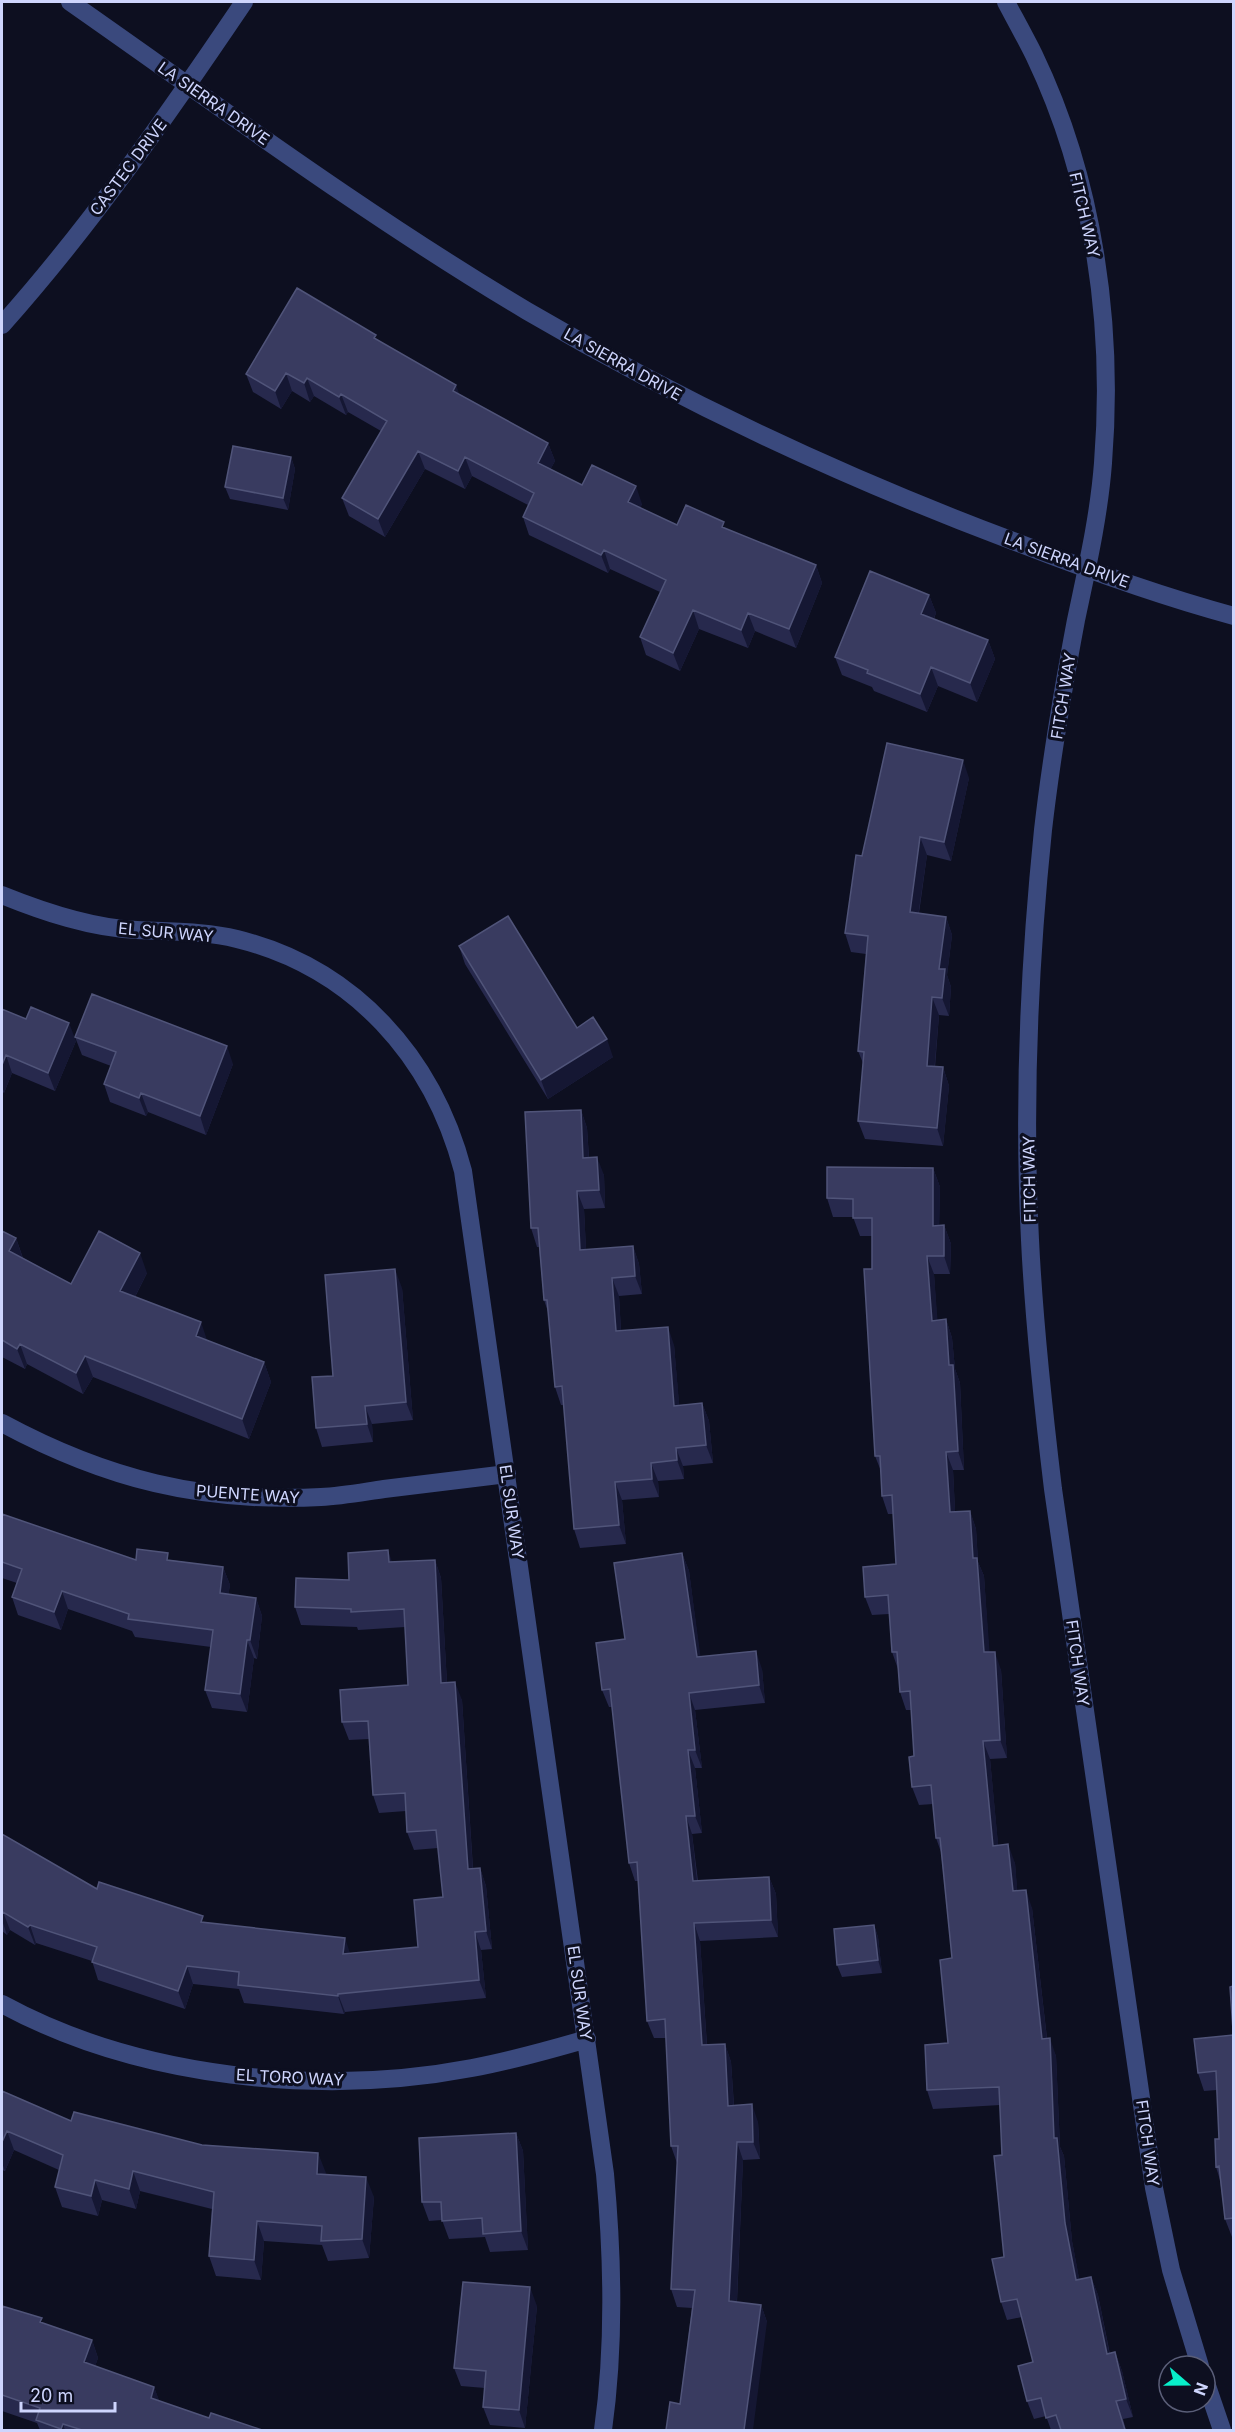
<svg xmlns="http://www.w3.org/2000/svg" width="1235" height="2432" viewBox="0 0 1235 2432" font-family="Inter,sans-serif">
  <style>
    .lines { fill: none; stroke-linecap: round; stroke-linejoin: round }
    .minor { stroke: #3a497d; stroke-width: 18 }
    .wall { fill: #27294d }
    .shaded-wall { fill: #151733 }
    .building { fill: #393b60; stroke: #505479; stroke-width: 1.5 }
    .labels { text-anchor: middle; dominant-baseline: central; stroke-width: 6; stroke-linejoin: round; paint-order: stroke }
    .street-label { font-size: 16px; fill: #ced5fd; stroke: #0d0f20 }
  </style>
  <rect width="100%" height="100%" fill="#0d0f20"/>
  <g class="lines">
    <path class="minor" d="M 70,2 C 220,107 369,217 527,311 C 682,402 845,478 1013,541 C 1085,569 1159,596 1234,616
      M 1006,2 C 1015,19 1025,37 1034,55 C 1094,180 1114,325 1103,463 C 1099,516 1087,568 1076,620 C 1063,689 1051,760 1043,830 C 1029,966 1023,1103 1030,1240 C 1034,1323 1043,1406 1053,1489 L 1154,2188 L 1171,2270 L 1200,2366
      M 2,325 C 92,224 169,113 244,2
      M 2,895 C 44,912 91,928 137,930 C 171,932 204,931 237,939 C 354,968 433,1057 463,1171 L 605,2174 C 613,2260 615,2345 603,2430
      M 2,1423 C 106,1479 201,1503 321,1497 C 342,1496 363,1492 384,1489 C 425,1484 466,1479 507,1474
      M 2,2004 C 138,2078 320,2097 472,2068 C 510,2061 549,2050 587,2039
      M 1205,2380 L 1222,2430"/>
  </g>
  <path class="wall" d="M 377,339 L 460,395 L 548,443 L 555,461 L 550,470 L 582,485 L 642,504 L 640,508 L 677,525 L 726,529 L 816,565 L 822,583 L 796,648 L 755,631 L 748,648 L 699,629 L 680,671 L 646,655 L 640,637 L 660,592 L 610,569 L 608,573 L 529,535 L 523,517 L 528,505 L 472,476 L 465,489 L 425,469 L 385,537 L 349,516 L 342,498 L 381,431 L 348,412 L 346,415 L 314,396 L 310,402 L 292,391 L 281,409 L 253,392 L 246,374 Z
    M 291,457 L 295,469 L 288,510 L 230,499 L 225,487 Z
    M 929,595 L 936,613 L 934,619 L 988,640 L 995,659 L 977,702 L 938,686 L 927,712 L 874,691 L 872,687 L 842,675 L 835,657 Z
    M 969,778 L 951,861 L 927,855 L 919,913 L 946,917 L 952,935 L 947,975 L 951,987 L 949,1016 L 939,1015 L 935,1067 L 943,1067 L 949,1086 L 943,1146 L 865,1139 L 858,1121 L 863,1063 L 858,1051 L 866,954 L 851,952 L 845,933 L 862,856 Z
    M 459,946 L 577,1028 L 613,1057 L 548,1099 L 465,964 Z
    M 2,1009 L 76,1041 L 55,1091 L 12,1073 L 4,1093 L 2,1091 Z
    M 75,1037 L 233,1064 L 206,1135 L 148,1112 L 146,1116 L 110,1102 L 104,1084 L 111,1066 L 82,1055 Z
    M 581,1110 L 587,1128 L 589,1157 L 604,1175 L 605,1208 L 584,1209 L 586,1250 L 633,1246 L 639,1264 L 642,1294 L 619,1296 L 621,1331 L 674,1345 L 679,1405 L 702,1403 L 709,1421 L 713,1463 L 683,1466 L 684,1479 L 658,1481 L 659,1497 L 622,1500 L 626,1544 L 580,1548 L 574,1529 L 564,1405 L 561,1405 L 555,1387 L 548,1312 L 544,1300 L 539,1247 L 537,1247 L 531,1228 Z
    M 933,1168 L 940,1187 L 939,1225 L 944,1225 L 951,1244 L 950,1274 L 934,1274 L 937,1320 L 946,1319 L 952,1338 L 955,1369 L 960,1383 L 964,1470 L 953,1470 L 955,1511 L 970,1511 L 976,1529 L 978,1562 L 984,1576 L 989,1652 L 1001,1670 L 1007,1758 L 990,1759 L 998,1845 L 1015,1863 L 1017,1891 L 1032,1908 L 1047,2038 L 1056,2056 L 1060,2147 L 1064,2156 L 1072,2241 L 1079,2279 L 1091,2277 L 1098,2295 L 1110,2354 L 1115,2352 L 1122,2371 L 1133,2417 L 1123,2419 L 1126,2430 L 1051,2430 L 1046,2416 L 1034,2419 L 1027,2401 L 1033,2362 L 1022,2317 L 1007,2320 L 1001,2302 L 1004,2257 L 1002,2155 L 1000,2105 L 933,2109 L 927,2090 L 948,2043 L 952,1958 L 941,1852 L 936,1838 L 933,1804 L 919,1805 L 912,1787 L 914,1756 L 911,1710 L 906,1710 L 900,1692 L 898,1669 L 892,1652 L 889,1614 L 872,1615 L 865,1597 L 896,1564 L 893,1514 L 888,1514 L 882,1496 L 881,1471 L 875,1456 L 872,1269 L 872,1236 L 860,1236 L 853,1217 L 833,1217 L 827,1198 Z
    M 2,1231 L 16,1238 L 23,1258 L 71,1284 L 147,1273 L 135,1297 L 207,1340 L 264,1362 L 271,1382 L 249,1439 L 93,1377 L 83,1394 L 27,1364 L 25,1369 L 2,1357 Z
    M 402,1288 L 413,1420 L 372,1424 L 373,1442 L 322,1447 L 316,1428 L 333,1376 Z
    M 2,1514 L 136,1560 L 171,1560 L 223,1567 L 230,1585 L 228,1595 L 256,1598 L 262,1616 L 257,1659 L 254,1658 L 247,1712 L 212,1708 L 205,1690 L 211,1647 L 135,1637 L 132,1631 L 68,1609 L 61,1630 L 18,1615 L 12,1597 L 17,1583 L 2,1578 Z
    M 682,1553 L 689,1571 L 700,1657 L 762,1669 L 765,1703 L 695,1710 L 702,1768 L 695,1768 L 702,1833 L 692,1834 L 698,1881 L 769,1877 L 776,1894 L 778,1937 L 700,1941 L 707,2045 L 725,2044 L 731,2062 L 734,2105 L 758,2122 L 760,2159 L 743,2160 L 737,2302 L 761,2305 L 767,2322 L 680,2404 L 692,2308 L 677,2307 L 671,2289 L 677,2163 L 671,2146 L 666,2038 L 654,2038 L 647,2021 L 638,1881 L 635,1881 L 629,1863 L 612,1707 L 609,1707 L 602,1690 L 625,1639 Z
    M 435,1560 L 441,1578 L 447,1683 L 462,1700 L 473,1868 L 480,1868 L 486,1886 L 492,1949 L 481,1950 L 486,1998 L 345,2012 L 344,2014 L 244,2003 L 239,1989 L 193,1984 L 185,2009 L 98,1980 L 92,1961 L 36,1943 L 35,1945 L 10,1930 L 7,1935 L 2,1931 L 2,1834 L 97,1889 L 205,1923 L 350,1953 L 418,1947 L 443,1897 L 438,1848 L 414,1850 L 407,1832 L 406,1811 L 379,1813 L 373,1795 L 369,1739 L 349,1740 L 342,1722 L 408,1685 L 405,1627 L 358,1630 L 357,1627 L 301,1625 L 295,1607 L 349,1580 L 392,1562 Z
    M 874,1925 L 878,1937 L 882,1973 L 842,1977 L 837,1965 Z
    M 1233,2035 L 1233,2237 L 1232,2237 L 1225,2219 L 1220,2180 L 1216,2167 L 1219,2139 L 1217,2090 L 1204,2091 L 1198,2073 Z
    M 2,2091 L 71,2121 L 202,2145 L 318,2153 L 325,2174 L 374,2197 L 369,2258 L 328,2261 L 322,2245 L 264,2241 L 261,2280 L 216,2276 L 209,2256 L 212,2209 L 140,2191 L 136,2209 L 102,2200 L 98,2216 L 62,2207 L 55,2187 L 59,2170 L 14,2150 L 5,2171 L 2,2170 Z
    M 516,2133 L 523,2151 L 528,2250 L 490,2252 L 485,2237 L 449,2239 L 442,2220 L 429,2221 L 422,2202 Z
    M 2,2306 L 44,2324 L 92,2340 L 98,2358 L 95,2366 L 154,2387 L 159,2401 L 209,2418 L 262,2430 L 40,2430 L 37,2423 L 2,2411 Z
    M 537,2306 L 525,2428 L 490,2425 L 483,2407 L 485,2388 L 461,2386 L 454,2368 Z"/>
  <path class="shaded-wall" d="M 286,373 L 292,391 L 281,409 L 275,391 Z
    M 307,378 L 314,396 L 310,402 L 304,383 Z
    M 456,385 L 463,404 L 453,391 Z
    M 341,394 L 348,412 L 346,415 L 339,397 Z
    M 548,443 L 555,461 L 544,481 L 538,463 Z
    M 418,451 L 425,469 L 385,537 L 378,519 Z
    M 291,457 L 295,469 L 288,510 L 283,498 Z
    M 465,457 L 472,476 L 465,489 L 458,471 Z
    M 636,486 L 642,504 L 634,520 L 628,502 Z
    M 604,550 L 610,569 L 608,573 L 601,555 Z
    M 816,565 L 822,583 L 796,648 L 789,629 Z
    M 929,595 L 936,613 L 928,632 L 921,614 Z
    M 693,610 L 699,629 L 680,671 L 673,653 Z
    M 748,613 L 755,631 L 748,648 L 741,630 Z
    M 988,640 L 995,659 L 977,702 L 970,683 Z
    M 931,667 L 938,686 L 927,712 L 920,694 Z
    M 963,760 L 969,778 L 951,861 L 944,842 Z
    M 920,837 L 927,855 L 916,930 L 910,912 Z
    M 946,917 L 952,935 L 947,975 L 951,987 L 949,1016 L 942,998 L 939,969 Z
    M 932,997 L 939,1015 L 933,1084 L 927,1066 Z
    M 69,1023 L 76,1041 L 55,1091 L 48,1073 Z
    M 607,1039 L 613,1057 L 548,1099 L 541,1080 Z
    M 227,1046 L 233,1064 L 206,1135 L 200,1116 Z
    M 6,1055 L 12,1073 L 4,1093 L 2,1085 L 2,1065 Z
    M 943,1067 L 949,1086 L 943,1146 L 937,1128 Z
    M 141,1093 L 148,1112 L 146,1116 L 139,1098 Z
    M 581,1110 L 587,1128 L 590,1176 L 583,1158 Z
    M 597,1157 L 604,1175 L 605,1208 L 599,1190 Z
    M 933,1168 L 940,1187 L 939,1244 L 933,1226 Z
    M 577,1191 L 584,1209 L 587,1269 L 580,1250 Z
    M 944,1225 L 951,1244 L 950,1274 L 944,1256 Z
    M 16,1238 L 23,1259 L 9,1251 Z
    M 633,1246 L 639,1264 L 642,1294 L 635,1276 Z
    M 140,1253 L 147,1273 L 127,1312 L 120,1291 Z
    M 927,1256 L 934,1274 L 939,1339 L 932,1321 Z
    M 395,1269 L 402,1288 L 413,1420 L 406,1402 Z
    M 612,1278 L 619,1296 L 622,1350 L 616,1331 Z
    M 946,1319 L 952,1338 L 955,1369 L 960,1383 L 964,1470 L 958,1451 L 949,1365 Z
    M 201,1322 L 208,1343 L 196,1336 Z
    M 668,1327 L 674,1345 L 681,1424 L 674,1406 Z
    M 20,1344 L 27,1364 L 25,1369 L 17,1349 Z
    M 85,1356 L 93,1377 L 83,1394 L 76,1373 Z
    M 264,1362 L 271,1382 L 249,1439 L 242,1419 Z
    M 702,1403 L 709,1421 L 713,1463 L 706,1445 Z
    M 365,1406 L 372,1424 L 373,1442 L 367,1424 Z
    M 676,1448 L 683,1466 L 684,1479 L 677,1460 Z
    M 946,1452 L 953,1470 L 956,1530 L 950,1512 Z
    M 651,1463 L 658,1481 L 659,1497 L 652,1479 Z
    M 615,1482 L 622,1500 L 626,1544 L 619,1525 Z
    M 970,1511 L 976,1529 L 978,1562 L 984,1576 L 991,1671 L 984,1652 L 973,1558 Z
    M 388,1550 L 394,1568 L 389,1562 Z
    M 682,1553 L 689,1571 L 703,1675 L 697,1657 Z
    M 435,1560 L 441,1578 L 448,1701 L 441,1683 Z
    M 223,1567 L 230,1585 L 226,1612 L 220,1593 Z
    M 62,1591 L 68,1609 L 61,1630 L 54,1612 Z
    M 256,1598 L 262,1616 L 257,1659 L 250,1640 Z
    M 247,1640 L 254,1658 L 247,1712 L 240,1694 Z
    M 756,1651 L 762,1669 L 765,1703 L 759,1685 Z
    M 995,1652 L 1001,1670 L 1007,1758 L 1000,1740 Z
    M 455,1682 L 462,1700 L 474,1887 L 468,1869 Z
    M 689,1693 L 695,1710 L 702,1768 L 695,1750 Z
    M 983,1741 L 990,1759 L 1000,1864 L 993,1846 Z
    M 688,1750 L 695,1768 L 702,1833 L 695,1816 Z
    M 686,1816 L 692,1834 L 699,1899 L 693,1881 Z
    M 1008,1844 L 1015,1863 L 1019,1910 L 1013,1891 Z
    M 480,1868 L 486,1886 L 492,1949 L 486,1931 Z
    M 769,1877 L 776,1894 L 778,1937 L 771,1920 Z
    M 1026,1890 L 1032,1908 L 1049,2057 L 1042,2039 Z
    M 3,1912 L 10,1930 L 7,1935 L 2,1920 L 2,1915 Z
    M 694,1923 L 700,1941 L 708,2063 L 702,2045 Z
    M 30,1925 L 36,1943 L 35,1945 L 28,1927 Z
    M 874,1925 L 878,1937 L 882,1973 L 878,1960 Z
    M 475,1932 L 481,1950 L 486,1998 L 479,1980 Z
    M 345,1938 L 351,1956 L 343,1954 Z
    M 187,1966 L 193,1984 L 185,2009 L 178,1991 Z
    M 338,1994 L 345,2012 L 344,2014 L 338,1996 Z
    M 1050,2038 L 1056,2056 L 1060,2147 L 1064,2156 L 1072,2241 L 1083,2298 L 1076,2280 L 1065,2223 L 1054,2138 Z
    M 725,2044 L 731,2062 L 735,2124 L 728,2106 Z
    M 752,2104 L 758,2122 L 760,2159 L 753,2142 Z
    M 7,2131 L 14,2150 L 5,2171 L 2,2163 L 2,2142 Z
    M 516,2133 L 523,2151 L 528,2250 L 521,2231 Z
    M 737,2142 L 743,2160 L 736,2319 L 729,2301 Z
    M 318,2153 L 326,2173 L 324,2193 L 317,2174 Z
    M 133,2171 L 140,2191 L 136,2209 L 129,2189 Z
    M 366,2177 L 374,2197 L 369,2258 L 362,2239 Z
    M 95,2180 L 102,2200 L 98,2216 L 91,2196 Z
    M 257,2221 L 264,2241 L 261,2280 L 254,2260 Z
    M 1091,2277 L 1098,2295 L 1113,2372 L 1107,2354 Z
    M 530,2287 L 537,2306 L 525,2428 L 519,2410 Z
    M 761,2305 L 767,2322 L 753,2430 L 744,2430 Z
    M 92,2340 L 98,2358 L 90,2381 L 84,2362 Z
    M 1115,2352 L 1122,2371 L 1133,2417 L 1126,2399 Z
    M 154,2387 L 161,2405 L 151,2398 Z
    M 63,2424 L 65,2430 L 62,2430 L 61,2429 Z"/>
  <path class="building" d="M 297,288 L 376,335 L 374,338 L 456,385 L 453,391 L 548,443 L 538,463 L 582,485 L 592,465 L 636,486 L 628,502 L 677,525 L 686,505 L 724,522 L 722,527 L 816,565 L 789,629 L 748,613 L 741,630 L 693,610 L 673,653 L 640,637 L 666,580 L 604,550 L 601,555 L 523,517 L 534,493 L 465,457 L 458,471 L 418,451 L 378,519 L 342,498 L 387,421 L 341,394 L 339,397 L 307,378 L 304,383 L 286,373 L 275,391 L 246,374 Z
    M 233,446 L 291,457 L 283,498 L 225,487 Z
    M 870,571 L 929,595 L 921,614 L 988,640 L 970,683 L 931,667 L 920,694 L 867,673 L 868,670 L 835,657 Z
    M 887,743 L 963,760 L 944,842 L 920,837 L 910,912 L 946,917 L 939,969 L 945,969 L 942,998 L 932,997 L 927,1066 L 943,1067 L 937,1128 L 858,1121 L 864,1052 L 858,1051 L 868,936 L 845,933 L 856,855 L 862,856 Z
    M 508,916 L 577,1028 L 593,1017 L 607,1039 L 541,1080 L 459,946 Z
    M 92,994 L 227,1046 L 200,1116 L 141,1093 L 139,1098 L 104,1084 L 116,1052 L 75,1037 Z
    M 31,1007 L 69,1023 L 48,1073 L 6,1055 L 2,1065 L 2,1009 L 26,1019 Z
    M 581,1110 L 583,1158 L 597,1157 L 599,1190 L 577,1191 L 580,1250 L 633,1246 L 635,1276 L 612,1278 L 616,1331 L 668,1327 L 674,1406 L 702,1403 L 706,1445 L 676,1448 L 677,1460 L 651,1463 L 652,1479 L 615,1482 L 619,1525 L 574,1529 L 562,1386 L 555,1387 L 547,1300 L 544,1300 L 538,1228 L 531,1228 L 525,1112 Z
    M 827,1167 L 933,1168 L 933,1226 L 944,1225 L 944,1256 L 927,1256 L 932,1321 L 946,1319 L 949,1365 L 953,1365 L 958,1451 L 946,1452 L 950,1512 L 970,1511 L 973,1558 L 977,1558 L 984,1652 L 995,1652 L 1000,1740 L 983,1741 L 993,1846 L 1008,1844 L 1013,1891 L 1026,1890 L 1042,2039 L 1050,2038 L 1054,2138 L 1057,2138 L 1065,2223 L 1076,2280 L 1091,2277 L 1107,2354 L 1115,2352 L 1126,2399 L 1116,2401 L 1125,2430 L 1061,2430 L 1056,2415 L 1046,2418 L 1041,2398 L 1027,2401 L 1018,2366 L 1033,2362 L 1017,2299 L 1001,2302 L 992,2259 L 1004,2257 L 994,2156 L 1002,2155 L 999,2087 L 927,2090 L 925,2045 L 948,2043 L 940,1960 L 952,1958 L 940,1838 L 936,1838 L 931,1785 L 912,1787 L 909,1757 L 914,1756 L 910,1691 L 900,1692 L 897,1652 L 892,1652 L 888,1595 L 865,1597 L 863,1567 L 896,1564 L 892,1495 L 882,1496 L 880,1456 L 875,1456 L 864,1269 L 872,1269 L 872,1218 L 853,1218 L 853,1199 L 827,1198 Z
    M 2,1231 L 16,1238 L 9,1251 L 71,1284 L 99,1231 L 140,1253 L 120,1291 L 201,1322 L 196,1336 L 264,1362 L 242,1419 L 85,1356 L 76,1373 L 20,1344 L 17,1349 L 2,1340 Z
    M 395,1269 L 406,1402 L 365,1406 L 367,1424 L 316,1428 L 312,1377 L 333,1376 L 325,1275 Z
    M 2,1514 L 136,1560 L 137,1549 L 168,1553 L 167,1560 L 223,1567 L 220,1593 L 256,1598 L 250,1640 L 247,1640 L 240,1694 L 205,1690 L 213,1630 L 128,1619 L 129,1614 L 62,1591 L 54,1612 L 12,1597 L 22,1569 L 2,1562 Z
    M 388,1550 L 389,1562 L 435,1560 L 441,1683 L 455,1682 L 468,1869 L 480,1868 L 486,1931 L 475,1932 L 479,1980 L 338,1994 L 338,1996 L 238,1985 L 239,1972 L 187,1966 L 178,1991 L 92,1962 L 97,1947 L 30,1925 L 28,1927 L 3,1912 L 2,1915 L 2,1834 L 97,1889 L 99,1882 L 203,1916 L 201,1922 L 345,1938 L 343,1954 L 418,1947 L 414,1900 L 443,1897 L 436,1830 L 407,1832 L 405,1793 L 373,1795 L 368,1721 L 342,1722 L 340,1690 L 408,1685 L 404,1609 L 351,1612 L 351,1609 L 295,1607 L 296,1578 L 349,1580 L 348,1553 Z
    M 682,1553 L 697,1657 L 756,1651 L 759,1685 L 689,1693 L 695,1750 L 688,1750 L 695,1816 L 686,1816 L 693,1881 L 769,1877 L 771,1920 L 694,1923 L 702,2045 L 725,2044 L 728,2106 L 752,2104 L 753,2142 L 737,2142 L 729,2301 L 761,2305 L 744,2430 L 666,2430 L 670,2402 L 680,2404 L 695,2290 L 671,2289 L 678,2146 L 671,2146 L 665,2019 L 647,2021 L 637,1862 L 629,1863 L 610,1689 L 602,1690 L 596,1643 L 625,1639 L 614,1563 Z
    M 874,1925 L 878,1960 L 837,1965 L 834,1929 Z
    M 1233,1986 L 1233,2030 L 1230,1987 Z
    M 1233,2035 L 1233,2218 L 1225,2219 L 1219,2166 L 1216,2167 L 1215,2139 L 1219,2139 L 1216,2071 L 1198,2073 L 1194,2039 Z
    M 2,2091 L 71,2121 L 74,2112 L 202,2145 L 318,2153 L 317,2174 L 366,2177 L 362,2239 L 321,2241 L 322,2226 L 257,2221 L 254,2260 L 209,2256 L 214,2192 L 133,2171 L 129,2189 L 95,2180 L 91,2196 L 55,2187 L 63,2155 L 7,2131 L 2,2142 Z
    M 516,2133 L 521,2231 L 483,2234 L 482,2218 L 442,2221 L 441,2202 L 422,2202 L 419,2138 Z
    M 463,2282 L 530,2287 L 519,2410 L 483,2407 L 486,2371 L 454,2368 Z
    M 2,2306 L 42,2318 L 40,2322 L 92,2340 L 84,2362 L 154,2387 L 151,2398 L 209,2418 L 211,2413 L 262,2430 L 82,2430 L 63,2424 L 61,2429 L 36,2420 L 40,2408 L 2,2395 Z"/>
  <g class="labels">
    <g class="street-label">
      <text transform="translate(214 103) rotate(35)">LA SIERRA DRIVE</text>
      <text transform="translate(128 167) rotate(-53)">CASTEC DRIVE</text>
      <text transform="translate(1085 215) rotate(77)">FITCH WAY</text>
      <text transform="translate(623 364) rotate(29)">LA SIERRA DRIVE</text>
      <text transform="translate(1067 560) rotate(20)">LA SIERRA DRIVE</text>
      <text transform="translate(1063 696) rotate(-81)">FITCH WAY</text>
      <text transform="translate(166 932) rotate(5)">EL SUR WAY</text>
      <text transform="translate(1029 1179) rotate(-91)">FITCH WAY</text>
      <text transform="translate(248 1494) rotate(4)">PUENTE WAY</text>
      <text transform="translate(512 1512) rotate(82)">EL SUR WAY</text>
      <text transform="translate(1078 1663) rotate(82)">FITCH WAY</text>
      <text transform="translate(580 1993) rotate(82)">EL SUR WAY</text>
      <text transform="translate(290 2077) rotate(3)">EL TORO WAY</text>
      <text transform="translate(1148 2143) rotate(82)">FITCH WAY</text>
    </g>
  </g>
  <rect width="1235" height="2432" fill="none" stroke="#ced5fd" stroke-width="6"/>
  <g transform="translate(1187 2384) rotate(110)"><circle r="28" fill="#0d0f20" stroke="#5a5e78" stroke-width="1.5"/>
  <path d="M0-4.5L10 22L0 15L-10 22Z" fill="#08efca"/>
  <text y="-9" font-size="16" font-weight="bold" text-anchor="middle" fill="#ced5fd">N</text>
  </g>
  <path d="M21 2402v9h94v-9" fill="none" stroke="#ced5fd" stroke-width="3"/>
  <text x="30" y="2402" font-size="18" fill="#ced5fd" stroke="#0d0f20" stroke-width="4.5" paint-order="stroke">20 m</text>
</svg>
